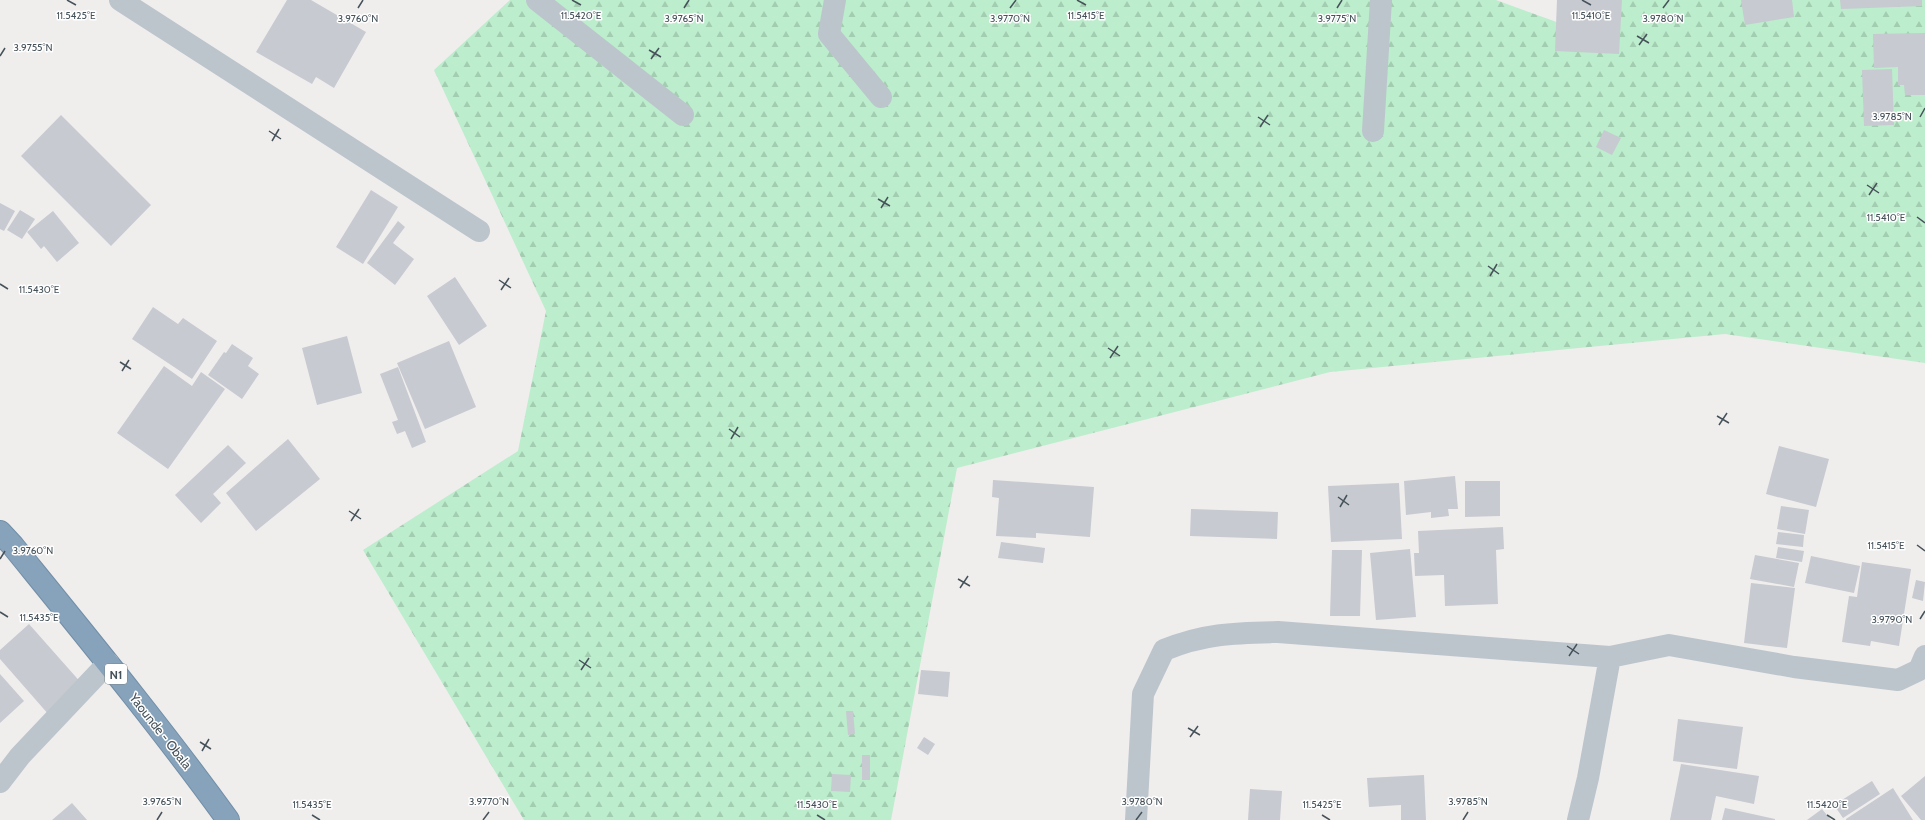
<svg xmlns="http://www.w3.org/2000/svg" width="1925" height="820" viewBox="0 0 1925 820" font-family="Cabin,sans-serif">
  <style>
    .forest { fill: url(#forest-firs) }
    .building { fill: #c7cad0 }
    .lines { fill: none; stroke-linecap: round; stroke-linejoin: round }
    .highway-casing { stroke: #718ea7; stroke-width: 24 }
    .street { stroke: #bcc5cc; stroke-width: 22 }
    .highway { stroke: #86a3bb; stroke-width: 22 }
    .ticks { fill: none; stroke: #46525a; stroke-width: 1.5 }
    .labels { text-anchor: middle; dominant-baseline: central; stroke-width: 3; stroke-linejoin: round; paint-order: stroke }
    .shield { fill: #fff; stroke: #7e868c; stroke-width: 1 }
    .shield-label { font-size: 12px; font-weight: bold; fill: #46525a }
    .street-label { font-size: 13px; fill: #46525a; stroke: #fff }
    .ticks-label { font-size: 10px; text-anchor: middle; fill: #46525a; stroke: #fff; stroke-width: 3; stroke-linejoin: round; paint-order: stroke }
  </style>
  <defs>
    <pattern id="forest-firs" width="22" height="20" patternUnits="userSpaceOnUse"><rect width="22" height="20" fill="#bcedcc"/><path d="M5 1l3.5 6h-7zM16 11l3.5 6h-7z" fill="#a3cdb1"/></pattern>
  </defs>
  <rect width="100%" height="100%" fill="#f0eded"/>
  <path class="forest" d="M 510,0 L 1496,0 L 1598,37 L 1617,0 L 1925,0 L 1925,363 L 1725,334 L 1330,372 L 957,468 L 891,820 L 524,820 L 363,550 L 518,451 L 546,311 L 434,70 Z"/>
  <path class="building" d="M 287,0 L 311,0 L 366,32 L 334,88 L 316,77 L 312,84 L 256,52 Z
    M 1557,0 L 1622,0 L 1619,54 L 1555,51 Z
    M 1741,0 L 1792,0 L 1794,17 L 1745,25 Z
    M 1840,0 L 1922,0 L 1922,6 L 1841,9 Z
    M 1925,33 L 1925,95 L 1905,95 L 1904,85 L 1898,85 L 1898,67 L 1874,68 L 1873,34 Z
    M 1892,69 L 1894,125 L 1864,126 L 1862,70 Z
    M 61,115 L 151,205 L 111,246 L 21,156 Z
    M 1604,130 L 1621,138 L 1612,155 L 1596,147 Z
    M 371,190 L 398,207 L 363,264 L 336,247 Z
    M 0,203 L 15,211 L 4,231 L 0,229 Z
    M 20,210 L 35,219 L 22,239 L 7,230 Z
    M 53,211 L 79,243 L 57,262 L 44,246 L 41,249 L 27,232 Z
    M 398,221 L 405,227 L 393,243 L 414,259 L 395,285 L 367,263 Z
    M 455,277 L 487,326 L 459,345 L 427,296 Z
    M 153,307 L 178,324 L 183,318 L 217,341 L 192,379 L 132,339 Z
    M 347,336 L 362,393 L 317,405 L 302,348 Z
    M 449,341 L 476,407 L 425,429 L 397,363 Z
    M 232,344 L 253,358 L 248,366 L 259,374 L 242,399 L 208,375 L 224,352 L 226,353 Z
    M 164,366 L 192,386 L 201,372 L 225,389 L 168,469 L 117,433 Z
    M 398,367 L 426,442 L 412,448 L 405,431 L 397,434 L 392,422 L 398,420 L 380,374 Z
    M 288,439 L 320,479 L 256,531 L 226,493 Z
    M 228,445 L 246,463 L 213,494 L 221,503 L 201,523 L 175,495 Z
    M 1779,446 L 1829,459 L 1816,507 L 1766,494 Z
    M 1455,476 L 1458,509 L 1448,509 L 1449,516 L 1431,518 L 1431,512 L 1406,515 L 1404,481 Z
    M 993,480 L 1094,487 L 1090,537 L 1036,533 L 1036,538 L 996,536 L 999,498 L 992,497 Z
    M 1465,481 L 1500,481 L 1500,516 L 1465,517 Z
    M 1399,483 L 1402,539 L 1331,542 L 1328,486 Z
    M 1781,506 L 1809,510 L 1805,534 L 1777,529 Z
    M 1191,509 L 1278,512 L 1277,539 L 1190,536 Z
    M 1503,527 L 1504,549 L 1496,550 L 1498,604 L 1445,606 L 1444,575 L 1415,576 L 1414,553 L 1419,553 L 1418,531 Z
    M 1778,532 L 1804,535 L 1803,547 L 1776,544 Z
    M 1001,542 L 1045,548 L 1043,563 L 998,558 Z
    M 1778,547 L 1804,551 L 1802,562 L 1776,558 Z
    M 1410,549 L 1416,617 L 1376,620 L 1370,553 Z
    M 1332,550 L 1362,550 L 1360,616 L 1330,616 Z
    M 1755,555 L 1799,563 L 1794,587 L 1750,579 Z
    M 1811,556 L 1860,566 L 1854,593 L 1805,583 Z
    M 1862,562 L 1911,569 L 1899,646 L 1871,641 L 1870,646 L 1842,642 L 1849,596 L 1857,597 Z
    M 1916,580 L 1925,582 L 1923,601 L 1912,598 Z
    M 1751,583 L 1795,588 L 1787,648 L 1744,643 Z
    M 29,624 L 83,685 L 49,715 L 0,659 L 0,650 Z
    M 921,670 L 950,672 L 948,697 L 918,694 Z
    M 0,674 L 24,701 L 0,723 Z
    M 846,711 L 853,711 L 855,734 L 848,735 Z
    M 1678,719 L 1743,727 L 1737,769 L 1673,761 Z
    M 924,737 L 935,744 L 928,755 L 917,748 Z
    M 862,755 L 870,755 L 870,780 L 862,780 Z
    M 1681,764 L 1759,776 L 1754,804 L 1716,796 L 1711,820 L 1670,820 Z
    M 832,774 L 851,775 L 850,792 L 831,791 Z
    M 1424,775 L 1426,820 L 1401,820 L 1401,805 L 1369,807 L 1367,778 Z
    M 1925,776 L 1925,820 L 1921,820 L 1901,796 Z
    M 1872,781 L 1880,794 L 1843,818 L 1834,805 Z
    M 1893,788 L 1913,820 L 1846,820 L 1846,819 Z
    M 1250,789 L 1282,791 L 1280,820 L 1248,820 Z
    M 72,803 L 87,820 L 52,820 Z
    M 1725,808 L 1775,819 L 1775,820 L 1722,820 Z
    M 1822,809 L 1831,820 L 1807,820 Z"/>
  <g class="lines">
    <g class="highway-casing">
      <path id="highway" d="M 0,532 L 13,546 C 86,636 160,726 228,820"/>
    </g>
    <path class="street" d="M 120,0 L 479,231
      M 537,0 L 683,115
      M 835,0 L 829,34 L 881,97
      M 1373,131 L 1381,0
      M 0,782 L 20,756 L 108,663
      M 1136,820 L 1143,694 L 1164,650 C 1205,633 1236,633 1278,632 L 1610,657 L 1669,645 L 1794,667 L 1898,680 L 1919,670 L 1925,656
      M 1578,820 L 1588,778 L 1610,657"/>
    <use href="#highway" class="highway"/>
  </g>
  <path class="ticks" d="M 67,0 L 76,5M 572,0 L 581,5M 1077,0 L 1086,5M 1582,0 L 1591,5M 358,8 L 363,0M 684,8 L 689,0M 1010,8 L 1016,0M 1337,8 L 1342,0M 1663,8 L 1669,0M 1637,36 L 1649,43M 1639,45 L 1647,34M 649,50 L 661,57M 0,56 L 5,48M 651,59 L 659,48M 1258,117 L 1270,125M 1920,117 L 1925,108M 1260,127 L 1268,115M 269,131 L 281,139M 272,141 L 279,129M 1867,185 L 1879,193M 1869,195 L 1877,183M 878,199 L 890,206M 881,208 L 888,197M 1917,217 L 1925,223M 1488,266 L 1499,274M 1490,276 L 1497,264M 499,280 L 511,288M 0,284 L 8,289M 501,290 L 509,278M 1108,348 L 1120,356M 1110,358 L 1118,346M 120,362 L 131,369M 122,371 L 129,360M 1717,416 L 1729,423M 1719,425 L 1727,413M 729,429 L 740,437M 731,439 L 738,427M 1338,497 L 1349,505M 1340,507 L 1347,495M 349,511 L 361,519M 351,521 L 359,509M 1917,545 L 1925,551M 0,559 L 5,551M 958,579 L 970,586M 960,588 L 968,576M 0,612 L 8,617M 1920,619 L 1925,611M 1567,646 L 1579,654M 1569,656 L 1577,644M 579,660 L 591,668M 581,670 L 589,658M 1188,728 L 1200,735M 1190,737 L 1198,726M 200,742 L 211,749M 202,751 L 209,739M 312,815 L 320,820M 817,815 L 825,820M 1322,815 L 1330,820M 1827,815 L 1835,820M 157,820 L 162,812M 483,820 L 489,812M 1136,820 L 1142,812M 1463,820 L 1468,812"/>
  <g class="labels">
    <rect class="shield" x="105" y="664" width="22" height="20" rx="3"/>
    <g class="shield-label">
      <text x="116" y="674">N1</text>
    </g>
    <g class="street-label">
      <text transform="translate(161 731) rotate(52)">Yaounde - Obala</text>
    </g>
  </g>
  <g class="ticks-label">
    <text x="76" y="19">11.5425°E</text>
    <text x="581" y="19">11.5420°E</text>
    <text x="1086" y="19">11.5415°E</text>
    <text x="1591" y="19">11.5410°E</text>
    <text x="358" y="22">3.9760°N</text>
    <text x="684" y="22">3.9765°N</text>
    <text x="1010" y="22">3.9770°N</text>
    <text x="1337" y="22">3.9775°N</text>
    <text x="1663" y="22">3.9780°N</text>
    <text x="33" y="51">3.9755°N</text>
    <text x="1892" y="120">3.9785°N</text>
    <text x="1886" y="221">11.5410°E</text>
    <text x="39" y="293">11.5430°E</text>
    <text x="1886" y="549">11.5415°E</text>
    <text x="33" y="554">3.9760°N</text>
    <text x="39" y="621">11.5435°E</text>
    <text x="1892" y="623">3.9790°N</text>
    <text x="162" y="805">3.9765°N</text>
    <text x="489" y="805">3.9770°N</text>
    <text x="1142" y="805">3.9780°N</text>
    <text x="1468" y="805">3.9785°N</text>
    <text x="312" y="808">11.5435°E</text>
    <text x="817" y="808">11.5430°E</text>
    <text x="1322" y="808">11.5425°E</text>
    <text x="1827" y="808">11.5420°E</text>
  </g>
</svg>
